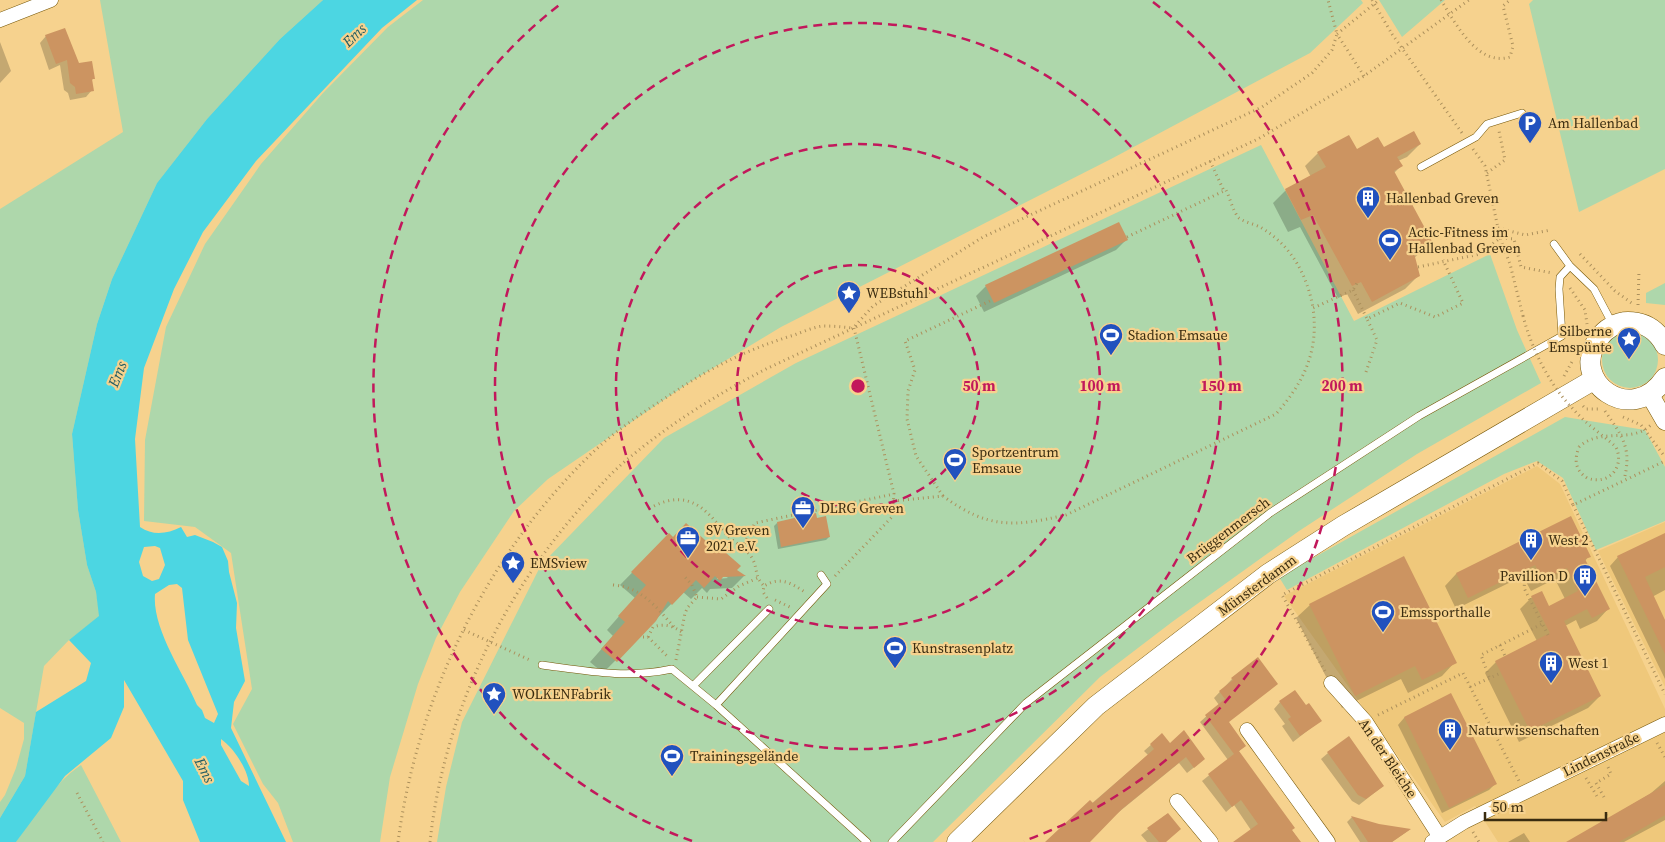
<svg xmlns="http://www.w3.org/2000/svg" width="1665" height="842" viewBox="0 0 1665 842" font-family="'Source Serif 4',serif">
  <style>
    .built { fill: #efc87b }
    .green { fill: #aed7ab }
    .water { fill: #4cd6e2; fill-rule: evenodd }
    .shadow { fill: #0003; fill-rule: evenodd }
    .building { fill: #cc9461 }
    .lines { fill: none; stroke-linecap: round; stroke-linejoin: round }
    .service-casing { stroke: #755606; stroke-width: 8 }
    .minor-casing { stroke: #755606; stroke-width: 15 }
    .tertiary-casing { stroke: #755606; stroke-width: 19 }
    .secondary-casing { stroke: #755606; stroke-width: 21 }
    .path { stroke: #ac905c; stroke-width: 3; stroke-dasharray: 1 4; stroke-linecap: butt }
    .service { stroke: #fff; stroke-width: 7 }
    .minor { stroke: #fff; stroke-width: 14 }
    .tertiary { stroke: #fff; stroke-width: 18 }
    .secondary { stroke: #fff; stroke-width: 20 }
    .path-bridge { stroke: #ac905c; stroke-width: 3; stroke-dasharray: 1 4; stroke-linecap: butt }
    .ring { fill: none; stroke: #c2185b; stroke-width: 2.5; stroke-dasharray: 9 6 }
    .labels { text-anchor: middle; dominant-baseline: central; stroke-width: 4.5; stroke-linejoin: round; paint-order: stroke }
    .poi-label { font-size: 14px; fill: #3a2c10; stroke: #f6d28e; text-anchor: start }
    .street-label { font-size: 14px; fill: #3a2c10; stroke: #f6d28e }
    .water-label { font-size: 15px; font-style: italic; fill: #255e63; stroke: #f6d28e }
    .centre { fill: #c2185b; stroke: #f6d28e; stroke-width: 2.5 }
    .ring-label { font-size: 15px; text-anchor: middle; font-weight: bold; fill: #c2185b; stroke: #f6d28e; stroke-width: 4.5; stroke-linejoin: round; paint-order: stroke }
  </style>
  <rect width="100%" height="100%" fill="#f6d28e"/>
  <path class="built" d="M 1537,466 L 1560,484 L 1665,709 L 1665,842 L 1498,842 L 1475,806 L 1445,822 L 1284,596 Z
    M 1665,522 L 1665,687 L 1598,551 Z"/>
  <path class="green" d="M 100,0 L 323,0 L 280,39 L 207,119 L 157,183 L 112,279 L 97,324 L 72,434 L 78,510 L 87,565 L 96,592 L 100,616 L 69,640 L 44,666 L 25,776 L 0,818 L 0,802 L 5,795 L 16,768 L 24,739 L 24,723 L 0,708 L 0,209 L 123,132 Z
    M 423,0 L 1361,0 L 1363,3 L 1310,53 L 1111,159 L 781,327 L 690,382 L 548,479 L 514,511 L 460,592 L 436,638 L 418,684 L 390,777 L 380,842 L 293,842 L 278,803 L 263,784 L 233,724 L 252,689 L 231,553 L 195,527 L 144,521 L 145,440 L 166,327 L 205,244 L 261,164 L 323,93 L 388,27 Z
    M 1379,0 L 1445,0 L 1402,37 Z
    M 1533,0 L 1665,0 L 1665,169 L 1579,212 L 1529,4 Z
    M 1261,145 L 1354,321 L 1490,254 L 1517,330 L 1541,383 L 1417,454 L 1299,531 L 1172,622 L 1100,677 L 933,842 L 437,842 L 446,787 L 462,722 L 541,565 L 664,438 L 796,363 Z
    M 1665,283 L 1665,305 L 1646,303 L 1646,293 Z
    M1602 360a28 28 0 1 1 56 0a28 28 0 1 1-56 0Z
    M 1565,417 L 1645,430 L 1665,467 L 1665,521 L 1596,550 L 1563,478 L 1537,461 L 1504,474 L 1287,590 L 1279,577 Z
    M 81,765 L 121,842 L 16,842 C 36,814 53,784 81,765 Z"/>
  <path class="water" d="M 323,0 L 417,0 L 382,28 L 256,161 L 203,232 L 174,289 L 144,368 L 135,439 L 140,527 C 153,536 167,534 181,527 L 187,537 L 195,535 L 213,542 L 222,547 L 228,561 L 229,572 L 237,603 L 236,628 L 245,681 L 234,702 L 231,728 L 286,842 L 200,842 L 183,800 L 183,781 L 124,680 L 124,707 L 111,738 L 65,776 L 16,842 L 0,842 L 0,818 L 25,776 L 36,712 L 86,681 L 91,663 L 69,640 L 99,616 L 96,592 L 87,565 L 78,510 L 72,434 L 97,324 L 112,279 L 157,183 L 207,119 L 280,39 ZM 155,546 L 160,548 L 165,565 L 159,579 L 152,581 L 143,576 L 139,562 L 144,547 ZM 177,584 L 182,588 L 188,640 L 218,714 L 214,723 L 205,718 L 202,710 L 197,705 C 183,672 152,629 155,594 L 169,585 ZM 221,739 C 234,748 249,771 249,786 L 241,781 L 221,745 Z"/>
  <path class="shadow" d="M 46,36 L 94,78 L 91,81 L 92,90 L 86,97 L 70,100 L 68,93 L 64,90 L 60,65 L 49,70 L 40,43 Z
    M 0,42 L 11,71 L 0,83 Z
    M 1420,144 L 1407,157 L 1398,161 L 1401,166 L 1394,173 L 1432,243 L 1414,258 L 1418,276 L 1405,289 L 1358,314 L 1347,294 L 1338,298 L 1300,227 L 1288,232 L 1273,203 L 1286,190 L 1311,177 L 1305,166 L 1318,153 Z
    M 1126,240 L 1116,250 L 984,312 L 976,296 L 986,286 Z
    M 1570,518 L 1589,556 L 1585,561 L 1608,609 L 1597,621 L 1580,629 L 1576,620 L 1565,626 L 1600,696 L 1588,708 L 1519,742 L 1485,673 L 1496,662 L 1537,641 L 1520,609 L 1532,597 L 1549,607 L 1565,599 L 1555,579 L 1531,591 L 1523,576 L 1456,609 L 1445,586 L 1456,574 Z
    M 777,523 L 829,537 L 826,540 L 778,549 L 774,526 Z
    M 669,535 L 744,576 L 732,588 L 710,589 L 707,593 L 702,588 L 691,599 L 683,592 L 603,673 L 590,662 L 613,636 L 607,630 L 635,598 L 620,585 ZM 717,576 L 725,576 L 728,578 L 717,579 Z
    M 1665,535 L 1665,590 L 1652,597 L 1665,624 L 1665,679 L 1610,566 L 1618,557 Z
    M 1310,605 L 1455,662 L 1442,676 L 1408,693 L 1401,679 L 1342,708 L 1296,618 Z
    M 1258,659 L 1228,723 L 1245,746 L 1238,752 L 1300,842 L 1259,842 L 1234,805 L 1226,812 L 1202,781 L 1228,760 L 1200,722 L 1219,705 L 1214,698 L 1232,679 Z
    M 1450,695 L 1495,784 L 1489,790 L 1442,813 L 1398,725 L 1404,718 Z
    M 1280,702 L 1306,707 L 1320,721 L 1293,742 L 1282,726 L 1285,724 L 1274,709 Z
    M 1162,735 L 1170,744 L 1197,765 L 1187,773 L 1179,763 L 1114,816 L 1089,842 L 1047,842 L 1148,755 L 1144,751 Z
    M 1328,753 L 1383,786 L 1359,805 L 1352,801 L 1321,759 Z
    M 1665,781 L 1665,820 L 1624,842 L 1569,842 L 1650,794 Z
    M 1167,814 L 1165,842 L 1147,842 L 1141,835 Z
    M 1352,817 L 1378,825 L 1409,830 L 1392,842 L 1360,842 L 1347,822 Z
    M 1524,833 L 1530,842 L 1508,842 Z"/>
  <path class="building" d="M 65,28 L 79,63 L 92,61 L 95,79 L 92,79 L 94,91 L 76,94 L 75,87 L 70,83 L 67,60 L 56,64 L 45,35 Z
    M 1414,131 L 1421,144 L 1397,157 L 1403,166 L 1394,171 L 1433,243 L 1414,253 L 1420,276 L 1372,302 L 1361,282 L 1352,286 L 1313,215 L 1301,220 L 1285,189 L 1326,167 L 1317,152 L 1349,135 L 1357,149 L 1378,137 L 1384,147 Z
    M 1119,222 L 1128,240 L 994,303 L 985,285 Z
    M 816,513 L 817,518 L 826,516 L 830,537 L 781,547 L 777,522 Z
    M 1571,516 L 1591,557 L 1585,559 L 1610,609 L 1592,618 L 1587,609 L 1564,621 L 1601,696 L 1530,731 L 1495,661 L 1550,633 L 1531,596 L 1542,591 L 1549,606 L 1578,591 L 1567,568 L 1543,580 L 1535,565 L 1468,598 L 1456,573 Z
    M 686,523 L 714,548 L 717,545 L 741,566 L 737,570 L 746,576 L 723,577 L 720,581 L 715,576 L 704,588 L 696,580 L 672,605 L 668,601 L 656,621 L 617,662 L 601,649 L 625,622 L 618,616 L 646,585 L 631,572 L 669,533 L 673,537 Z
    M 1665,533 L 1665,567 L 1645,577 L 1665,620 L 1665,654 L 1617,556 Z
    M 1404,556 L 1457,663 L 1422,680 L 1415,666 L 1355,696 L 1309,604 Z
    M 1258,657 L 1278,684 L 1229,722 L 1246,746 L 1239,751 L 1295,828 L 1292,830 L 1301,842 L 1233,842 L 1258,824 L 1241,800 L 1232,807 L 1208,774 L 1234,754 L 1205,715 L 1225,699 L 1219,691 L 1233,680 L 1231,678 Z
    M 1295,690 L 1306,705 L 1309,703 L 1322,721 L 1300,736 L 1288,719 L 1291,717 L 1279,701 Z
    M 1451,693 L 1497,784 L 1449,808 L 1404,717 Z
    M 1184,730 L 1205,759 L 1194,768 L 1186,757 L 1122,809 L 1090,842 L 1045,842 L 1090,800 L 1093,803 L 1154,749 L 1150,744 L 1162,733 L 1170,743 Z
    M 1349,736 L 1384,786 L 1366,799 L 1358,795 L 1327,752 Z
    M 1665,785 L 1665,815 L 1619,842 L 1566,842 Z
    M 1168,813 L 1181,829 L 1166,842 L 1159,842 L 1147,828 Z
    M 1351,816 L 1379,824 L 1411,829 L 1392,842 L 1368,842 Z"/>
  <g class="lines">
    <g class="service-casing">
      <path id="service" d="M 1421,167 L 1476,137 L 1487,124 L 1522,113
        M 1554,244 L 1570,266 L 1594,289 L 1613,325
        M 542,665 C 587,671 626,679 672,669 L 716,705 L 867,842
        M 693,686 L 769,609
        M 716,705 L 827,584 L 821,575
        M 892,842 L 1026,703 L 1270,513 L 1419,416 L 1562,336 L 1559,289 L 1560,277 L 1570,266"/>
    </g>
    <g class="minor-casing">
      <path id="minor" d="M 0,20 L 51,0
        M 1331,683 L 1366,722 L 1436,831 L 1438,838
        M 1247,730 L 1328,842
        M 1177,801 L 1211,842
        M 1432,842 L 1464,822 L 1665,724"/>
    </g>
    <g class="tertiary-casing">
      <path id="tertiary" d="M 1650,395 L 1665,421"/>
    </g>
    <g class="secondary-casing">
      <path id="secondary" d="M 1665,345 C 1657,330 1645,322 1628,322 C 1617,322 1605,329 1599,338 C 1567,381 1632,428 1665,378
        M 957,842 L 1096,706 L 1268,574 L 1343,526 L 1595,379"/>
    </g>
    <path class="path" d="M 1441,0 C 1455,22 1477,67 1510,57 L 1513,46 L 1503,6 L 1510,0
      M 1392,34 L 1462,133
      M 1364,76 L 1337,34 L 1379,0
      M 1473,149 L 1485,166 L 1500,238 L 1510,264 L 1523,316
      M 1210,161 L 1224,191
      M 1487,173 L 1505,160 L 1499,131
      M 1498,228 L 1525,235 L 1551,230
      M 1127,237 L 1226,190 C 1230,198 1233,212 1239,218 C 1244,222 1254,224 1260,227 C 1291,245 1307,274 1313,308
      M 1580,254 L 1615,291 L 1633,304
      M 1418,267 L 1480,254 L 1500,238 L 1514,239 L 1521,267 L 1552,273
      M 1570,288 L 1585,310 L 1587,324
      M 1353,290 L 1367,319 L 1400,303 L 1435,317 L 1463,303 L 1443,260
      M 1638,305 L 1639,270
      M 855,326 L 873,306 L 983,237 L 1262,107 L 1312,73 L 1332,50 L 1337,34 L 1328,0
      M 1366,372 L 1377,340 L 1367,319
      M 1564,376 L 1573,360
      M 1583,406 L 1586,409 L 1601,409
      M 1605,411 C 1623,437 1632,449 1624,480
      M 1623,417 L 1641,425 L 1665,457
      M 1579,447 C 1600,427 1631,444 1651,425
      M 943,496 L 916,456 L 907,419 L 908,391 L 915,370 L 905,341 L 992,300
      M 893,501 L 943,496 C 988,529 1013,527 1066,515 L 1276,414 C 1304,382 1319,351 1313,308 L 1353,290 L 1357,283
      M 1573,505 L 1665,694
      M 654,506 C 689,489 706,509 726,534 C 733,542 746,548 752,558 C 758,568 754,576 764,586
      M 742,548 L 755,523 L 894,494
      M 1526,570 L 1524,588 L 1548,635
      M 835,576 L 892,517 L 894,494 L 854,328
      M 613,585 C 642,587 657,608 675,628
      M 697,597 L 721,599 L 739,586 L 758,578
      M 767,598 L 763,592 L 764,586 C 780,576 791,583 805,592
      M 775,600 L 792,608
      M 464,630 L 532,661
      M 643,637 L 648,637 L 669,658
      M 648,637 L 653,627 C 664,623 674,626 683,633
      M 1500,645 L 1505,656
      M 676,660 L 685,613 L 688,607 L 697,597 L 692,585 L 685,577
      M 1325,671 L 1282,595 L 1538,463 L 1562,481 L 1573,505 L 1665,461
      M 1489,677 L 1481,655 L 1542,624
      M 1470,687 L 1501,673
      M 1378,715 L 1463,673 L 1519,781
      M 1657,743 L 1665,757
      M 1586,778 L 1598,798
      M 77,793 L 103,842
      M 1604,797 L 1596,783 L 1611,774 L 1608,767
      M 1606,815 L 1608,818
      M 1473,832 L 1479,842
      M 398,842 C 417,699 485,558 588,457 C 615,430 647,410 679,389 C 715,365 752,348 794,335 C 803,332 813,327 823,326 C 833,326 843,327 853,328
      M 430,842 C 443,721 497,605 576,513 C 593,494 609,474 629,458 C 671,423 719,393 768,368 L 1258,139 L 1364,76 L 1469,0"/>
    <use href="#service" class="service"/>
    <use href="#minor" class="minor"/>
    <use href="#tertiary" class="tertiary"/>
    <use href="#secondary" class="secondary"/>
    <path class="path-bridge" d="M 1372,0 L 1392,34
      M 1523,316 C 1532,350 1550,386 1575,411 C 1587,425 1603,435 1616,447 C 1625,467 1609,486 1587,478 C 1575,470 1574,460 1579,447"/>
  </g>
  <g class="ring">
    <circle cx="858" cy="386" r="121"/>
    <circle cx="858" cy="386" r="242"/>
    <circle cx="858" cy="386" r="363"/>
    <path d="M692 841A484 484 0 0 1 563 2M1153 2A484 484 0 0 1 1024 841"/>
  </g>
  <defs>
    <g id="parking-pin" transform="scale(1.25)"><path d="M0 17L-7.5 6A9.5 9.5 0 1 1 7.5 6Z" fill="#2151be" stroke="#f6d28e"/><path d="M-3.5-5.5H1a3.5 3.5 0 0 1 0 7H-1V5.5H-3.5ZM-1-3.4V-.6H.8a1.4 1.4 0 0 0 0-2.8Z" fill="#fff"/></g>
    <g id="building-pin" transform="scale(1.25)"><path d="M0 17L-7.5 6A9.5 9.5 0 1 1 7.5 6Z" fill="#2151be" stroke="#f6d28e"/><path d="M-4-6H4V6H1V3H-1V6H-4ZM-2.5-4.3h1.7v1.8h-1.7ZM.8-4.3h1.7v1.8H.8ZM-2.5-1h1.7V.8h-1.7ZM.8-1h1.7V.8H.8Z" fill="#fff"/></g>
    <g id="stadium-pin" transform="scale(1.25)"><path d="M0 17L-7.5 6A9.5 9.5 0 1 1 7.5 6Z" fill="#2151be" stroke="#f6d28e"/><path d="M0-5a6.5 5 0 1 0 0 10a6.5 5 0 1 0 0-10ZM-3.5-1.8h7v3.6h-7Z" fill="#fff"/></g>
    <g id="sight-pin" transform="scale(1.25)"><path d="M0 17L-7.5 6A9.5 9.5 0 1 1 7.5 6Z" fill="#2151be" stroke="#f6d28e"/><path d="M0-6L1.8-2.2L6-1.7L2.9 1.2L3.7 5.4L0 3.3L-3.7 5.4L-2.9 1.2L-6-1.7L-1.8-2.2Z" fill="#fff"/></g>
    <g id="office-pin" transform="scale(1.25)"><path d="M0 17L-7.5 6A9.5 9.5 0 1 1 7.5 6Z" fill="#2151be" stroke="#f6d28e"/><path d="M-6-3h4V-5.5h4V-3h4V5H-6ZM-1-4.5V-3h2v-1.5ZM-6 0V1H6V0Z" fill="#fff"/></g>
  </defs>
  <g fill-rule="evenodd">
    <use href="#parking-pin" x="1530" y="123"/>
    <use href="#building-pin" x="1368" y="198"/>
    <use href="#stadium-pin" x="1390" y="240"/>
    <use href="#sight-pin" x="849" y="293"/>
    <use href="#stadium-pin" x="1111" y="335"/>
    <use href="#sight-pin" x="1629" y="339"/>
    <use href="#stadium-pin" x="955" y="460"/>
    <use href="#office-pin" x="803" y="508"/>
    <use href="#office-pin" x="688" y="538"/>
    <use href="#building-pin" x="1531" y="540"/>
    <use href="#sight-pin" x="513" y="563"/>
    <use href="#building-pin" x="1585" y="576"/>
    <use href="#stadium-pin" x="1383" y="612"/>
    <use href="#stadium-pin" x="895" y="648"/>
    <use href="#building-pin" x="1551" y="663"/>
    <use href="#sight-pin" x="494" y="694"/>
    <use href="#building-pin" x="1450" y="730"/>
    <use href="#stadium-pin" x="672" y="756"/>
  </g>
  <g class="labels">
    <g class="poi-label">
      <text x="1548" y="123">Am Hallenbad</text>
      <text x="1386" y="198">Hallenbad Greven</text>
      <text x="1408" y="232">Actic-Fitness im<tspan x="1408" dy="16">Hallenbad Greven</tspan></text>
      <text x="866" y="293">WEBstuhl</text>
      <text x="1612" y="331" text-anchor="end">Silberne<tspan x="1612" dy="16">Emspünte</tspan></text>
      <text x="1128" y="335">Stadion Emsaue</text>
      <text x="972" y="452">Sportzentrum<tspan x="972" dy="16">Emsaue</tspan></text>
      <text x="820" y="508">DLRG Greven</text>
      <text x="706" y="530">SV Greven<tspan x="706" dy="16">2021 e.V.</tspan></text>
      <text x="1548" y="540">West 2</text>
      <text x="530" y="563">EMSview</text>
      <text x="1568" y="576" text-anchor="end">Pavillion D</text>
      <text x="1400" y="612">Emssporthalle</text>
      <text x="912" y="648">Kunstrasenplatz</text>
      <text x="1568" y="663">West 1</text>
      <text x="512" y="694">WOLKENFabrik</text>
      <text x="1468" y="730">Naturwissenschaften</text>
      <text x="690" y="756">Trainingsgelände</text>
    </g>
    <g class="street-label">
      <text transform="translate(1228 530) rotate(-37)">Brüggenmersch</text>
      <text transform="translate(1257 585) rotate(-36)">Münsterdamm</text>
      <text transform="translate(1601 754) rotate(-26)">Lindenstraße</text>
      <text transform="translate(1388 758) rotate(56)">An der Bleiche</text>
    </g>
    <g class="water-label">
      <text transform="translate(354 35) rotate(-44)">Ems</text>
      <text transform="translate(117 374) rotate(-68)">Ems</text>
      <text transform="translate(205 770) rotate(63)">Ems</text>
    </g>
  </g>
  <circle cx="858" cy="386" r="8" class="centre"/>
  <g class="ring-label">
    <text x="979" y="391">50 m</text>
    <text x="1100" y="391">100 m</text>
    <text x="1221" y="391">150 m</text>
    <text x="1342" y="391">200 m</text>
  </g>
  <path d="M1485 812v8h121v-8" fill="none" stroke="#3a2c10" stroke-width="2.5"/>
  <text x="1492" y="812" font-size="15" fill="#3a2c10" stroke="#f6d28e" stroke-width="4" paint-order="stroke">50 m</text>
</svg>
